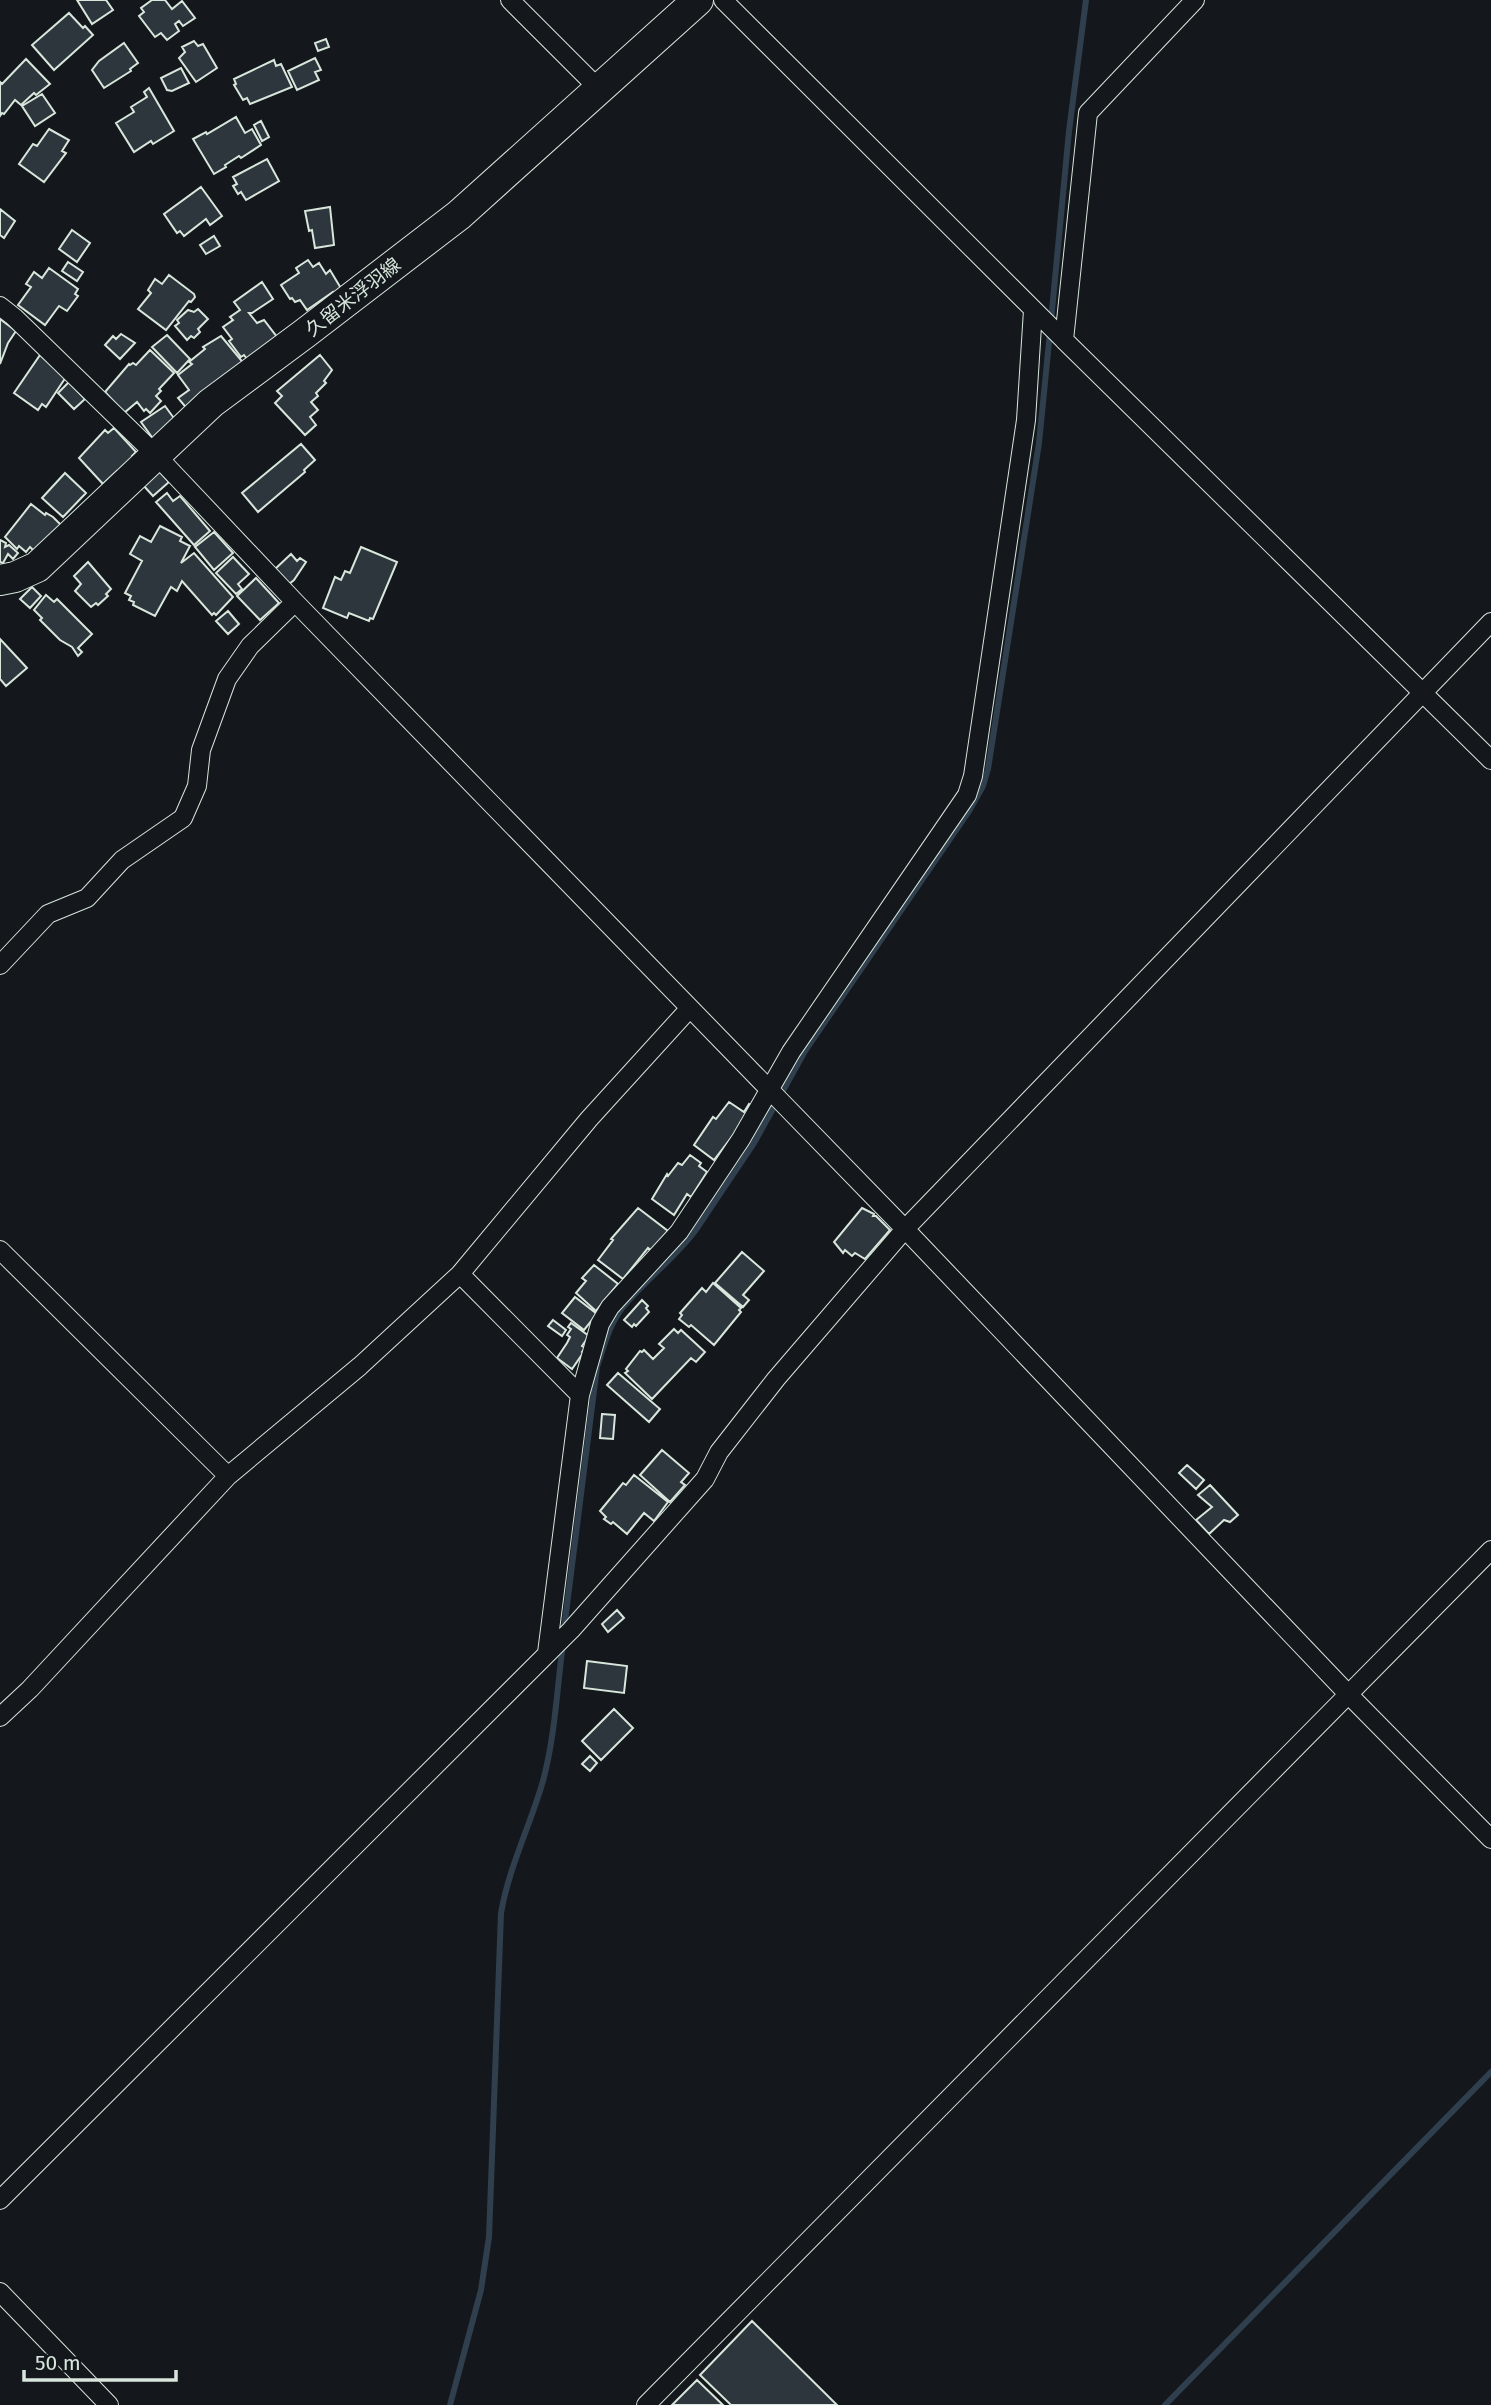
<svg xmlns="http://www.w3.org/2000/svg" width="1491" height="2405" viewBox="0 0 1491 2405" font-family="'Fira Sans','Noto Sans JP',sans-serif">
  <style>
    .lines { fill: none; stroke-linecap: round; stroke-linejoin: round }
    .stream { stroke: #2f3f4d; stroke-width: 6 }
    .building { fill: #2c363c; stroke: #d8e6dc; stroke-width: 2 }
    .street-casing { stroke: #d8e6dc; stroke-width: 20 }
    .primary-casing { stroke: #d8e6dc; stroke-width: 32 }
    .street { stroke: #14181c; stroke-width: 18 }
    .primary { stroke: #14181c; stroke-width: 30 }
    .labels { text-anchor: middle; dominant-baseline: central; stroke-width: 5; stroke-linejoin: round; paint-order: stroke }
    .street-label { font-size: 19px; fill: #d8e6dc; stroke: #14181c }
  </style>
  <rect width="100%" height="100%" fill="#14181c"/>
  <g class="lines">
    <path class="stream" d="M 1051,321 L 1069,131 L 1086,0
      M 564,1629 L 597,1367 C 604,1346 609,1325 623,1307 C 645,1280 674,1259 695,1231 L 754,1143 L 805,1051 L 969,811 L 983,786 L 988,769 L 1039,443 L 1050,332
      M 450,2405 L 481,2290 L 489,2237 L 501,1913 C 509,1867 530,1826 543,1781 C 555,1736 557,1689 563,1643
      M 1165,2405 L 1491,2072"/>
  </g>
  <path class="building" d="M 77,0 L 106,0 L 113,10 L 92,24 Z
    M 152,0 L 165,0 L 172,9 L 182,1 L 195,18 L 183,26 L 179,21 L 175,24 L 179,31 L 167,40 L 161,33 L 155,37 L 139,16 L 144,12 L 141,8 Z
    M 69,13 L 83,28 L 85,26 L 93,35 L 54,70 L 32,45 Z
    M 326,39 L 329,47 L 318,51 L 315,43 Z
    M 194,41 L 198,46 L 203,44 L 217,68 L 196,82 L 179,58 L 185,52 L 182,47 Z
    M 124,43 L 138,63 L 130,69 L 131,71 L 104,88 L 92,70 L 99,61 Z
    M 315,58 L 321,70 L 315,72 L 319,80 L 297,90 L 288,71 Z
    M 26,59 L 50,84 L 36,95 L 34,93 L 21,105 L 15,100 L 4,114 L 2,113 L 0,116 L 0,82 L 2,84 Z
    M 274,60 L 276,66 L 281,64 L 292,87 L 250,104 L 247,98 L 243,100 L 234,85 L 236,84 L 234,79 Z
    M 181,68 L 189,83 L 172,91 L 167,90 L 161,78 Z
    M 149,88 L 174,131 L 153,144 L 151,141 L 134,152 L 116,123 L 134,112 L 131,107 L 147,97 L 144,92 Z
    M 42,94 L 55,113 L 35,126 L 22,106 Z
    M 236,117 L 245,133 L 252,129 L 261,145 L 241,158 L 239,156 L 225,165 L 226,167 L 214,174 L 193,139 L 206,132 L 207,134 Z
    M 261,121 L 269,137 L 262,141 L 254,125 Z
    M 49,129 L 69,140 L 62,151 L 66,153 L 44,182 L 19,164 L 33,144 L 37,146 Z
    M 267,159 L 279,181 L 246,200 L 241,192 L 238,194 L 233,186 L 237,184 L 233,177 Z
    M 201,187 L 222,216 L 210,225 L 206,219 L 184,236 L 180,231 L 177,233 L 164,214 Z
    M 330,207 L 334,245 L 315,248 L 312,230 L 309,231 L 305,211 Z
    M 0,209 L 15,221 L 4,238 L 0,235 Z
    M 72,230 L 90,243 L 77,262 L 59,249 Z
    M 214,236 L 220,246 L 206,254 L 200,245 Z
    M 308,260 L 313,267 L 319,263 L 326,274 L 330,270 L 342,290 L 335,295 L 333,292 L 307,310 L 300,300 L 295,302 L 292,298 L 290,299 L 281,285 L 299,273 L 296,268 Z
    M 68,262 L 83,272 L 77,281 L 62,271 Z
    M 49,268 L 78,289 L 75,294 L 78,296 L 67,311 L 59,306 L 45,325 L 18,305 L 31,287 L 26,284 L 34,272 L 42,278 Z
    M 169,275 L 194,294 L 195,297 L 191,302 L 189,301 L 166,330 L 138,309 L 151,293 L 148,290 L 155,279 L 162,284 Z
    M 262,282 L 273,299 L 252,313 L 249,313 L 257,323 L 264,320 L 277,337 L 250,363 L 244,355 L 241,357 L 229,341 L 232,339 L 223,327 L 233,320 L 230,317 L 240,310 L 234,302 Z
    M 198,309 L 208,319 L 198,329 L 200,332 L 194,338 L 191,336 L 187,340 L 175,326 L 179,323 L 177,320 L 188,310 L 194,312 Z
    M 0,319 L 16,331 L 8,343 L 0,364 Z
    M 121,334 L 135,343 L 120,359 L 105,345 L 113,336 L 116,339 Z
    M 167,335 L 190,359 L 177,373 L 152,347 Z
    M 221,336 L 246,366 L 189,411 L 178,398 L 189,390 L 178,375 L 192,364 L 189,362 L 205,349 L 203,347 Z
    M 150,350 L 174,373 L 159,389 L 161,391 L 156,396 L 161,401 L 150,413 L 146,409 L 144,411 L 137,402 L 124,413 L 105,392 L 129,364 L 130,365 L 133,363 L 136,365 Z
    M 40,355 L 66,377 L 46,407 L 42,404 L 38,410 L 14,393 Z
    M 320,355 L 332,370 L 324,381 L 326,383 L 316,393 L 318,396 L 311,402 L 318,410 L 310,417 L 316,425 L 305,435 L 275,403 L 282,396 L 277,391 Z
    M 69,382 L 85,399 L 74,409 L 58,393 Z
    M 165,406 L 176,421 L 154,440 L 141,422 Z
    M 114,428 L 136,452 L 132,456 L 134,458 L 119,473 L 117,471 L 103,484 L 79,458 L 105,430 L 108,433 Z
    M 301,444 L 315,460 L 304,470 L 305,472 L 258,512 L 242,493 Z
    M 159,471 L 169,482 L 153,496 L 143,485 Z
    M 65,473 L 86,493 L 63,517 L 42,498 Z
    M 167,493 L 173,501 L 180,496 L 210,531 L 194,545 L 156,502 Z
    M 31,504 L 45,515 L 46,513 L 53,517 L 62,526 L 34,551 L 30,547 L 26,552 L 19,546 L 17,549 L 5,537 Z
    M 160,526 L 182,537 L 180,541 L 190,546 L 181,563 L 194,553 L 233,597 L 216,615 L 214,613 L 212,615 L 182,581 L 177,591 L 171,587 L 155,616 L 133,605 L 134,602 L 129,600 L 131,596 L 125,593 L 142,561 L 130,554 L 140,536 L 151,542 Z
    M 214,532 L 233,553 L 214,570 L 195,547 Z
    M 0,540 L 6,543 L 5,547 L 9,545 L 18,553 L 13,559 L 8,554 L 3,563 L 0,562 Z
    M 361,547 L 397,562 L 373,619 L 370,618 L 369,621 L 349,613 L 347,618 L 323,608 L 335,577 L 341,580 L 345,571 L 350,573 Z
    M 291,554 L 297,561 L 300,558 L 306,562 L 294,580 L 288,585 L 274,570 Z
    M 233,557 L 249,574 L 238,584 L 242,589 L 236,594 L 216,573 Z
    M 88,562 L 111,589 L 106,594 L 108,596 L 98,605 L 96,603 L 91,607 L 75,591 L 81,584 L 74,576 Z
    M 256,578 L 279,603 L 260,620 L 237,596 Z
    M 32,587 L 41,596 L 30,608 L 20,599 Z
    M 46,595 L 54,602 L 57,599 L 92,634 L 78,648 L 82,652 L 78,656 L 72,647 L 60,640 L 40,620 L 42,618 L 34,610 Z
    M 228,611 L 239,624 L 228,634 L 216,621 Z
    M 0,639 L 27,668 L 6,686 L 0,679 Z
    M 729,1102 L 744,1112 L 749,1104 L 754,1108 L 714,1160 L 694,1145 L 713,1117 L 716,1119 Z
    M 690,1155 L 701,1163 L 699,1166 L 707,1172 L 691,1197 L 687,1194 L 674,1215 L 652,1199 L 667,1174 L 668,1176 L 678,1163 L 682,1165 Z
    M 638,1208 L 668,1231 L 652,1251 L 648,1248 L 623,1279 L 598,1260 L 613,1240 L 611,1239 Z
    M 862,1208 L 874,1214 L 873,1216 L 876,1216 L 890,1230 L 865,1259 L 855,1253 L 852,1256 L 845,1250 L 843,1253 L 834,1242 Z
    M 742,1252 L 764,1271 L 743,1295 L 749,1300 L 743,1307 L 715,1283 Z
    M 594,1265 L 618,1284 L 596,1311 L 576,1293 L 586,1281 L 582,1278 Z
    M 713,1283 L 741,1308 L 739,1310 L 741,1312 L 714,1345 L 691,1325 L 689,1327 L 679,1319 L 682,1315 L 680,1313 L 702,1288 L 706,1292 Z
    M 575,1297 L 597,1314 L 584,1330 L 562,1313 Z
    M 642,1300 L 648,1306 L 646,1308 L 649,1312 L 636,1326 L 634,1324 L 632,1327 L 624,1320 Z
    M 553,1320 L 566,1330 L 562,1336 L 548,1326 Z
    M 571,1323 L 589,1336 L 582,1346 L 585,1348 L 582,1352 L 583,1353 L 572,1369 L 557,1358 L 567,1343 L 570,1337 L 567,1335 L 571,1329 L 568,1327 Z
    M 674,1329 L 678,1333 L 681,1330 L 705,1352 L 696,1362 L 691,1358 L 652,1399 L 625,1373 L 628,1371 L 626,1369 L 640,1351 L 642,1352 L 644,1350 L 653,1359 L 664,1348 L 659,1344 Z
    M 618,1373 L 660,1409 L 649,1422 L 607,1385 Z
    M 602,1414 L 615,1415 L 613,1439 L 600,1438 Z
    M 662,1450 L 689,1473 L 681,1482 L 685,1485 L 670,1502 L 640,1475 Z
    M 1187,1465 L 1204,1480 L 1196,1489 L 1179,1473 Z
    M 634,1475 L 668,1502 L 654,1521 L 644,1513 L 627,1534 L 613,1522 L 611,1524 L 604,1519 L 606,1517 L 600,1511 L 623,1483 L 626,1485 Z
    M 1210,1485 L 1238,1515 L 1230,1522 L 1224,1520 L 1209,1534 L 1196,1520 L 1212,1507 L 1198,1495 Z
    M 617,1610 L 624,1618 L 608,1632 L 602,1624 Z
    M 587,1661 L 627,1666 L 624,1693 L 584,1688 Z
    M 614,1709 L 633,1728 L 601,1760 L 582,1741 Z
    M 590,1756 L 597,1763 L 590,1771 L 582,1764 Z
    M 752,2321 L 837,2405 L 731,2405 L 700,2375 Z
    M 697,2380 L 723,2405 L 672,2405 Z"/>
  <g class="lines">
    <g class="street-casing">
      <path id="street" d="M 510,0 L 600,90
        M 723,0 L 1064,340
        M 1195,0 L 1088,113 L 1064,340 L 1491,760
        M 0,306 L 14,317 L 156,455 L 295,602 L 905,1229 L 1349,1695 L 1491,1839
        M 0,965 L 48,914 L 87,898 L 122,860 L 183,818 L 197,786 L 201,750 L 227,679 L 250,646 L 295,602
        M 0,1250 L 228,1476
        M 460,1274 L 580,1395 L 547,1653
        M 580,1395 L 600,1324 L 610,1307 L 679,1232 L 741,1139 L 791,1052 L 967,795 L 973,776 L 1026,420 L 1033,310
        M 0,1717 L 30,1689 L 228,1476 L 360,1366 L 460,1274 L 589,1119 L 690,1008
        M 0,2200 L 571,1630 L 705,1479 L 719,1452 L 776,1379 L 905,1229 L 1491,622
        M 0,2292 L 109,2405
        M 646,2405 L 1491,1550"/>
    </g>
    <g class="primary-casing">
      <path id="primary" d="M 0,580 L 15,577 L 37,567 L 211,403 L 304,334 L 459,215 L 698,0"/>
    </g>
    <use href="#street" class="street"/>
    <use href="#primary" class="primary"/>
  </g>
  <g class="labels">
    <g class="street-label">
      <text transform="translate(353 297) rotate(-38)">久留米浮羽線</text>
    </g>
  </g>
  <path d="M24 2370v10h152v-10" fill="none" stroke="#d8e6dc" stroke-width="3.5"/>
  <text x="35" y="2370" font-size="21" fill="#d8e6dc" stroke="#14181c" stroke-width="5" paint-order="stroke">50 m</text>
</svg>
